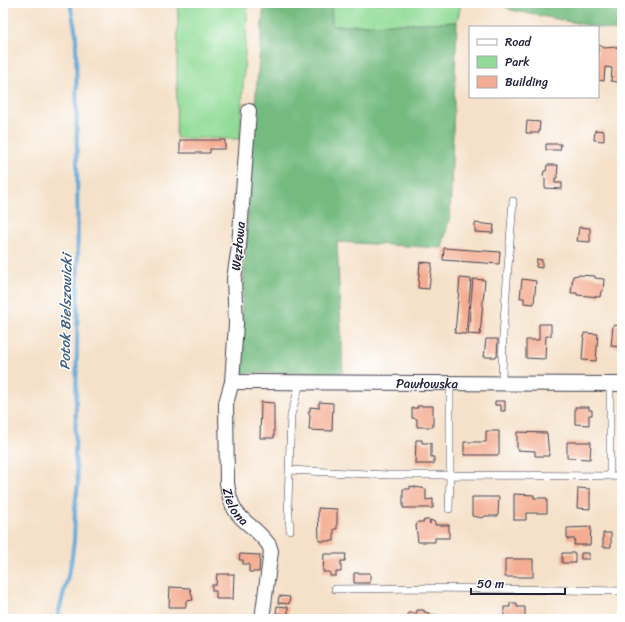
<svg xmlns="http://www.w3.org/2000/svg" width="625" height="622" viewBox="0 0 625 622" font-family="Sriracha,sans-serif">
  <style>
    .green { fill: #91db97; stroke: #5a7e69 }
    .forest { fill: #74bb80; stroke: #4b6e5e }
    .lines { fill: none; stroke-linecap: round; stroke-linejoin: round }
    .stream { stroke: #62a9d9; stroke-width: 4 }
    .building { fill: #f4ad92 }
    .lane-casing { stroke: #423f50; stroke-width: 8 }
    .street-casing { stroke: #423f50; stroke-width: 16 }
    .lane { stroke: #fff; stroke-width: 7 }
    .street { stroke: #fff; stroke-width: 14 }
    .labels { text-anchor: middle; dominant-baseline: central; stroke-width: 3; stroke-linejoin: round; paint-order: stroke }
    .street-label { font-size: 13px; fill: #22223b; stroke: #fff }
    .water-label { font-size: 14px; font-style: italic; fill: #3f5f82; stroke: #fff }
  </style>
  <rect width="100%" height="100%" fill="#fff"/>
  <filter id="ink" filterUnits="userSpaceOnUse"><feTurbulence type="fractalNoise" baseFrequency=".025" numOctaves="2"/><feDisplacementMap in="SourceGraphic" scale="8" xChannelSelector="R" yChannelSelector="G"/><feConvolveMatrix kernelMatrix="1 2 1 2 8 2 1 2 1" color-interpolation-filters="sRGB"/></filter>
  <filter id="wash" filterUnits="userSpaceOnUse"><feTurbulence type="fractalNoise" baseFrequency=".012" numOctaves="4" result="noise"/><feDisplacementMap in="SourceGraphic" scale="16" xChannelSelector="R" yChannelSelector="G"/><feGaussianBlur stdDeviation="0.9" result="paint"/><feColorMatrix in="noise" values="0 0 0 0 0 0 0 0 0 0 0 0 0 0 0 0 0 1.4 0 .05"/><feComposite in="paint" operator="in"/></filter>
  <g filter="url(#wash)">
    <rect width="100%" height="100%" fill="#f5e1c9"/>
    <path class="green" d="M 178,3 L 248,3 L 240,139 L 176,138 Z
      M 331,3 L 461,3 L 457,22 L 332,26 Z"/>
    <path class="forest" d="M 264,3 L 331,3 L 332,26 L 457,22 L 450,216 L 442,248 L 337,242 L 343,373 L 238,373 L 252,139 Z
      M 497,3 L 622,3 L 622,32 L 511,10 Z"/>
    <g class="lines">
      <path class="stream" d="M 57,619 L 71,564 L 74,541 L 75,507 L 78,483 L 75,456 L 78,288 L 76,34 L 70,3"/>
    </g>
    <g id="blocks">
      <path class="building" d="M 598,45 L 602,46 L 604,48 L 616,47 L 621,50 L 618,82 L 611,81 L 612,68 L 605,67 L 604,81 L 598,80 Z
        M 527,121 L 540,122 L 539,133 L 526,133 Z
        M 595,130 L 604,131 L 604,141 L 594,140 Z
        M 180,140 L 225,140 L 225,149 L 210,149 L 210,153 L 180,153 Z
        M 546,144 L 561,144 L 560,150 L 546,150 Z
        M 547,165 L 558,165 L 557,178 L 555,178 L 555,183 L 562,183 L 562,189 L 545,188 L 545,178 L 543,176 L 544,171 L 546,171 Z
        M 475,223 L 494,225 L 493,233 L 475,232 Z
        M 579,227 L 590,228 L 590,242 L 577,241 Z
        M 444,248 L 500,252 L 499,264 L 443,260 Z
        M 537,259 L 542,260 L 542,268 L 536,267 Z
        M 420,262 L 432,263 L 429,289 L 418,288 Z
        M 578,275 L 595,276 L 595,278 L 604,279 L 603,291 L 601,291 L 600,297 L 577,295 L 577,293 L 571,293 L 573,276 Z
        M 460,278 L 471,279 L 466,334 L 455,333 Z
        M 473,279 L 485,280 L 480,335 L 468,334 Z
        M 522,279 L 536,281 L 534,304 L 524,303 L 524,298 L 520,298 Z
        M 539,324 L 551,324 L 551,336 L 546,336 L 545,359 L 526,358 L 526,340 L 539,340 Z
        M 613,325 L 622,326 L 622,347 L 611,346 Z
        M 584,333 L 598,334 L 596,361 L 582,360 Z
        M 486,339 L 498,339 L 497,357 L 484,357 Z
        M 495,401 L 505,401 L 505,411 L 501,411 L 501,405 L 495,405 Z
        M 261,402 L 274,403 L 274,438 L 260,438 Z
        M 319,402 L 333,403 L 332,431 L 309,430 L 310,416 L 308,412 L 310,411 L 310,407 L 319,408 Z
        M 417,406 L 433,406 L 433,427 L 417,427 L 417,419 L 412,418 L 412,408 L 418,408 Z
        M 575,407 L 589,407 L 589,410 L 592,410 L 592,415 L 589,415 L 589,425 L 575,424 Z
        M 486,431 L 499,431 L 499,455 L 464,455 L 464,442 L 486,442 Z
        M 517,432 L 547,433 L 549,456 L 535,456 L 535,451 L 517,450 Z
        M 416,440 L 422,440 L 422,443 L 431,443 L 431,457 L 434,457 L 434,464 L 415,464 Z
        M 567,442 L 591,442 L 590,459 L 567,458 Z
        M 410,486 L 426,489 L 426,500 L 433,499 L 433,508 L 403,508 L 403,489 L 410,489 Z
        M 578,488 L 590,489 L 590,509 L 577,508 Z
        M 514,494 L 534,495 L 534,498 L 547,498 L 547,513 L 526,513 L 526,520 L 514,520 Z
        M 472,497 L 499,497 L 498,516 L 485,516 L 483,518 L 472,516 Z
        M 318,508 L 337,509 L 337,529 L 334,529 L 334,541 L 319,541 Z
        M 424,520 L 429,520 L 430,524 L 430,520 L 435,522 L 435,525 L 449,525 L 449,538 L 435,538 L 435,542 L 418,542 L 416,526 L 418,522 L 424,522 Z
        M 591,527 L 590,545 L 574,545 L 575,539 L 567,539 L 567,528 Z
        M 603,533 L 611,533 L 611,547 L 603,547 Z
        M 562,553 L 575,553 L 575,563 L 562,563 Z
        M 581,553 L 589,553 L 589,559 L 581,559 Z
        M 240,554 L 260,555 L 259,572 L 249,572 L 249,564 L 243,564 L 243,560 L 239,560 Z
        M 324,554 L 346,554 L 345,561 L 341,561 L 341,572 L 336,572 L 336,576 L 330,576 L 330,572 L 323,572 Z
        M 505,559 L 533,559 L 533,577 L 505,577 Z
        M 354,573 L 370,573 L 370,583 L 354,583 Z
        M 217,574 L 234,574 L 233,599 L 216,599 L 216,591 L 212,591 L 212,585 L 216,585 Z
        M 170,587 L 190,588 L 193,600 L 186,601 L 186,607 L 169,607 Z
        M 279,596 L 290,597 L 289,604 L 278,603 Z
        M 510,603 L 517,603 L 517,607 L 525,607 L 525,619 L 504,619 L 504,607 L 510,607 Z
        M 277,606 L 288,607 L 288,615 L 276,613 Z
        M 417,610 L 424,610 L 424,612 L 429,613 L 429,615 L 436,615 L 436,619 L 408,619 L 408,613 L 417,613 Z"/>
    </g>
  </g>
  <g filter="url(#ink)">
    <use href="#blocks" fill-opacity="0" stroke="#423f50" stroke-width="1"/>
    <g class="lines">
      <g class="lane-casing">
        <path id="lane" d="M 502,383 L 503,334 L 513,201
          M 450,384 L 450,475 L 610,476
          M 610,384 L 610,476 L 622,477
          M 289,470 L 388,475 L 450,475 L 449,509
          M 290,530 L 288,502 L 291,415 L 300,383
          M 335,589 L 433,588 L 622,591"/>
      </g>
      <g class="street-casing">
        <g id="street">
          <path id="s1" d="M 249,111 L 239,246 L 234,279 L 236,324 L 232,382 L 226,403 L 227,483 C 232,523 249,518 269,545 L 271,551 L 262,619"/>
          <path id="s2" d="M 232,382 L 622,384"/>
        </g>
      </g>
      <use href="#lane" class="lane"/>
      <use href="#street" class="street"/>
    </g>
  </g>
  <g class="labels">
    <g class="street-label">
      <text transform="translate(238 246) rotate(-84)">Węzłowa</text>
      <text stroke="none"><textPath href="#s2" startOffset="195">Pawłowska</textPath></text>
      <text stroke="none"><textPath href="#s1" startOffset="399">Zielona</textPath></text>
    </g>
    <g class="water-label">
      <text transform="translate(66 312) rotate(-89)">Potok Bielszowicki</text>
    </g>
  </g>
  <rect width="625" height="622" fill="none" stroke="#fff" stroke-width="16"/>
  <rect x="469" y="26" width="130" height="72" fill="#ffffff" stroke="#a7a7b1"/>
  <rect x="477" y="39" width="20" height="6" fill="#ffffff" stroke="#a7a7b1"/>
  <text x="505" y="46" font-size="12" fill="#22223b">Road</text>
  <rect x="477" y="56" width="20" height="12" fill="#91db97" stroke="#a7a7b1"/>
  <text x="505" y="66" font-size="12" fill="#22223b">Park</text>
  <rect x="477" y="76" width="20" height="12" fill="#f4ad92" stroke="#a7a7b1"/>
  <text x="505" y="86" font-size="12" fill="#22223b">Building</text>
  <path d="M471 588v6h94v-6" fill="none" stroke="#22223b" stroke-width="2"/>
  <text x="477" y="588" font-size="12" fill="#22223b" stroke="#ffffff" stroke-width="3" paint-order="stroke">50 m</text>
</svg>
